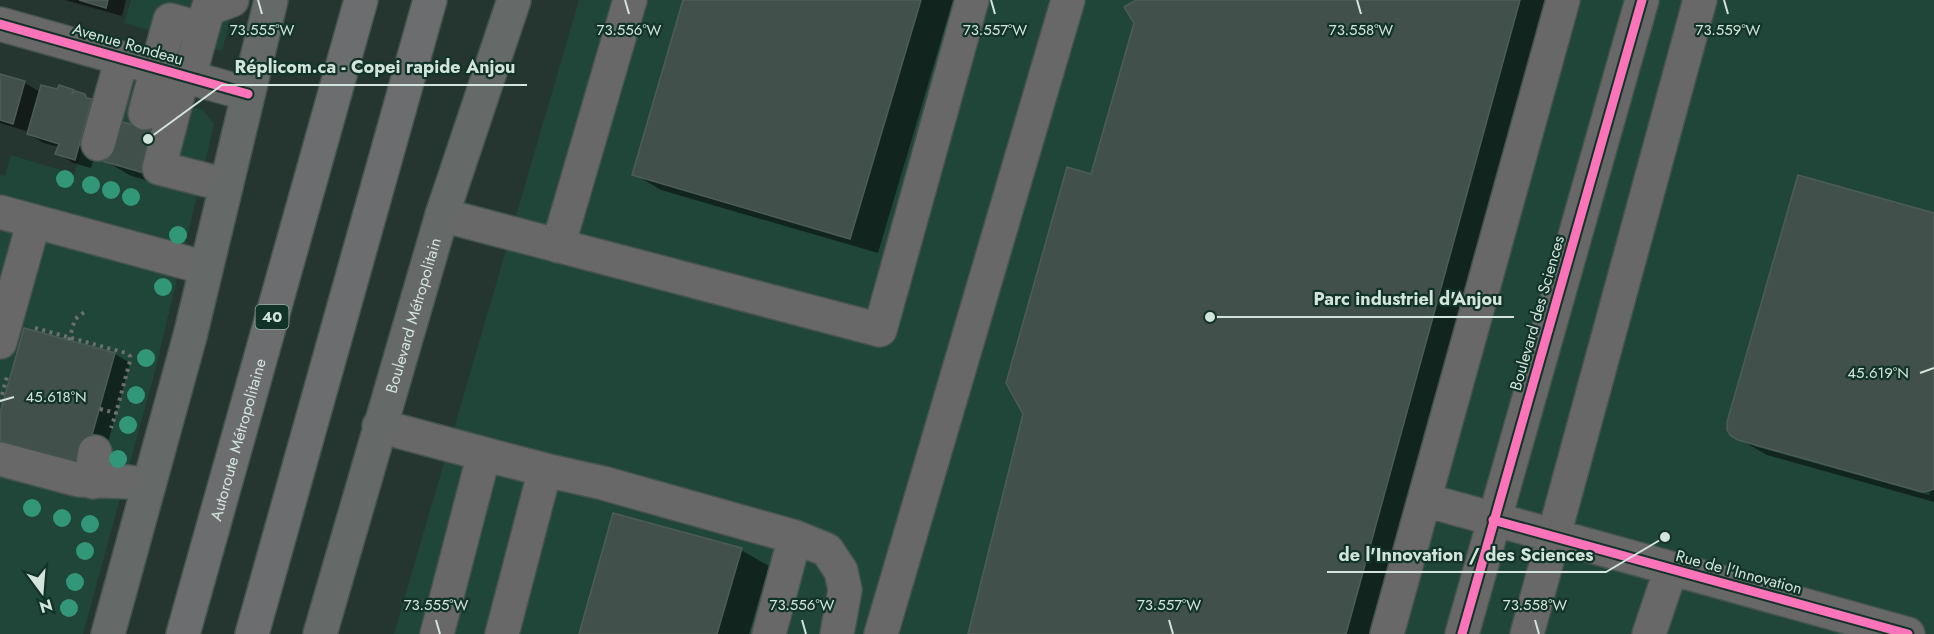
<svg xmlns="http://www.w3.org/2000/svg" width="1934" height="634" viewBox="0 0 1934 634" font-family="Jost,sans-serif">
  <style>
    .built { fill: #204639 }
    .shadow { fill: #0007; fill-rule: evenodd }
    .building { fill: #41504a; stroke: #4d5c56; stroke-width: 1.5 }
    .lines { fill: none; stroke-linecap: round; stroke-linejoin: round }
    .minor-casing { stroke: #45544d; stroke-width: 36 }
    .major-casing { stroke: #45544d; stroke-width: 36 }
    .highway-casing { stroke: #45544d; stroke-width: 36 }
    .path { stroke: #6c6f6e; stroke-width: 4; stroke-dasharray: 3 4.5; stroke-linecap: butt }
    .minor { stroke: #696869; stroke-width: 33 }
    .major { stroke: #656967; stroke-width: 33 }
    .highway { stroke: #6b6d6e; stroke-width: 33 }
    .cycleway-casing { stroke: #123327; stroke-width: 13 }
    .cycleway { stroke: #fb73b8; stroke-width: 9 }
    .tree { fill: #329678 }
    .ticks { fill: none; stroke: #d2e4dc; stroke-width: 2 }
    .labels { text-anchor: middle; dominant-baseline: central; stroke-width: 4.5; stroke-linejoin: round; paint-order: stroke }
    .shield { fill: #123327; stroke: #98afa6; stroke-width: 1.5 }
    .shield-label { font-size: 15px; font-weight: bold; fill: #d2e4dc }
    .street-label { font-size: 16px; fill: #d2e4dc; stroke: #123327 }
    .ticks-label { font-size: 15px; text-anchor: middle; fill: #d2e4dc; stroke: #123327; stroke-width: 4.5; stroke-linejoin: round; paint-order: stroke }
    .leader { fill: none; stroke: #d2e4dc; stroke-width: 2 }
    .callout-dot { fill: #d2e4dc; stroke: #123327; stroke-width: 2 }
    .callout-label { font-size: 18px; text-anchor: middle; font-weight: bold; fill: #d2e4dc; stroke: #123327; stroke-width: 4.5; stroke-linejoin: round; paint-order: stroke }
  </style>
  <rect width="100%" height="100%" fill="#24362f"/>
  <path class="built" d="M 131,0 L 235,0 L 222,51 L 124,23 Z
    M 579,0 L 1934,0 L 1934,634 L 394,634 Z
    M 103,82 L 203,110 L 214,124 L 155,371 L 83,634 L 0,634 L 0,175 L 5,176 L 11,155 L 74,174 Z"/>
  <path class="shadow" d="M 65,0 L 126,0 L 122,16 Z
    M 685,0 L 953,0 L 878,253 L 661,190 L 634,174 Z
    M 1138,0 L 1552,0 L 1378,634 L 970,634 L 1092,176 L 1136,23 Z
    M 0,76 L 25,83 L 40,92 L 58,91 L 60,87 L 74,91 L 84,95 L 107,110 L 91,168 L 73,163 L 57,153 L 59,147 L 44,143 L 28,134 L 29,132 L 0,123 Z
    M 156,130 L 183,146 L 172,187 L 131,176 L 104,160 Z
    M 1934,214 L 1934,502 L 1767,455 L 1732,435 ZM 1754,443 L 1930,493 L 1929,495 L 1754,446 Z
    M 115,354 L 130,363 L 99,475 L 0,419 Z
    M 741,550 L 769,566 L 749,634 L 580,634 Z"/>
  <path class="building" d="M 79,0 L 108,0 L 106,8 Z
    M 683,0 L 921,0 L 850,239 L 632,175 Z
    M 1136,0 L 1520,0 L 1346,634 L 968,634 L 1023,414 L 1006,383 L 1067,167 L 1091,174 L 1134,23 L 1124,7 Z
    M 0,74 L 25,81 L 13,124 L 0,120 Z
    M 41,85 L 57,89 L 59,85 L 74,90 L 72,93 L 76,91 L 85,94 L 87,98 L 92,99 L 75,160 L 55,154 L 59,144 L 27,134 Z
    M 114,120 L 130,124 L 131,121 L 156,128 L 144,173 L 102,161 Z
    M 1798,175 L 1934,213 L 1934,489 L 1929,491 L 1922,492 L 1738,440 L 1731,436 L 1727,430 L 1727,422 Z
    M 24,328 L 115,353 L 83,467 L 0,444 L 0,413 Z
    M 613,513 L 742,548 L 717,634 L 579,634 Z"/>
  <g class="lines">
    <g class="minor-casing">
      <path id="minor" d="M 0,24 L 248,94
        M 183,75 L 159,168 L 226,185
        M 189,77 L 208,9 L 232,0
        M 145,113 L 170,20 L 202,29
        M 98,144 L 122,58
        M 0,212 L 206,268
        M 442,215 L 880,330 L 972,0
        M 558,246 L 630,0
        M 0,342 L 34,221
        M 379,426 L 484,454 L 437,634
        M 484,454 L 545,470 L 502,634
        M 0,459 L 79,480 L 129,482 L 149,485
        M 545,470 L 603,483 L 795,537 L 769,634
        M 93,482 C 94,471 92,462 95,452
        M 1425,500 L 1908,634
        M 795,537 L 827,550 L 841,571 L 845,590 L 837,634
        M 881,634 L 1068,0
        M 1387,634 L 1563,0
        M 1462,634 L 1642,0
        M 1527,634 L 1700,0
        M 1649,634 L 1671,569"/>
    </g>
    <g class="major-casing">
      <g id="major">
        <path d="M 108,634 L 190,336 L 271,0"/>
        <path id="s1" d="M 320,634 L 442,215 L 514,0"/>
      </g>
    </g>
    <g class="highway-casing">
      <g id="highway">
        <path id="s2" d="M 183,634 L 361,0"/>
        <path d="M 252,634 L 430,0"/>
      </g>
    </g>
    <path class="path" d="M 35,328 L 126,353 L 130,356 L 130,361 L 116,413
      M 69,340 L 75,319 L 87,310
      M 0,402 L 8,373
      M 100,409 L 116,413 L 111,428"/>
    <use href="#minor" class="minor"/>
    <use href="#major" class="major"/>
    <use href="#highway" class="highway"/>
    <g class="cycleway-casing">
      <path id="cycleway" d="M 0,24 L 248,94
        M 1493,520 L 1908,634
        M 1462,634 L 1642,0"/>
    </g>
    <use href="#cycleway" class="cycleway"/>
  </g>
  <g class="tree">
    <circle cx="65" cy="179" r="9"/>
    <circle cx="91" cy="185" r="9"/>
    <circle cx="111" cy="190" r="9"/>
    <circle cx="131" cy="197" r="9"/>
    <circle cx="178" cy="235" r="9"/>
    <circle cx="163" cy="287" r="9"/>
    <circle cx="146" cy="358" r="9"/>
    <circle cx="136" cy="395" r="9"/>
    <circle cx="128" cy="425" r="9"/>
    <circle cx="118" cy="459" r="9"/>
    <circle cx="32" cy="508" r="9"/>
    <circle cx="62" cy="518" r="9"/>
    <circle cx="90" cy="524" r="9"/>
    <circle cx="85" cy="551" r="9"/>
    <circle cx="75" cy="582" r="9"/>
    <circle cx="69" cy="608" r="9"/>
  </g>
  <path class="ticks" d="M 258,0 L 262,14M 625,0 L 629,14M 991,0 L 995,14M 1357,0 L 1361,14M 1724,0 L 1728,14M 1920,373 L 1934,368M 0,401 L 14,397M 436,620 L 440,634M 802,620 L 806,634M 1169,620 L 1173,634M 1535,620 L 1539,634"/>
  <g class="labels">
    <rect class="shield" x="255.5" y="305" width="33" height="24" rx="4.5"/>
    <g class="shield-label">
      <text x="272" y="317">40</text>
    </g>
    <g class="street-label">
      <text transform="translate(128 44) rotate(16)">Avenue Rondeau</text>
      <text transform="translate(1537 313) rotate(-74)">Boulevard des Sciences</text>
      <text stroke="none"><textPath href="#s1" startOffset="332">Boulevard Métropolitain</textPath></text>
      <text stroke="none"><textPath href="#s2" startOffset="202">Autoroute Métropolitaine</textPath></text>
      <text transform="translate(1739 572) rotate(15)">Rue de l'Innovation</text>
    </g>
  </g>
  <g class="ticks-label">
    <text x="262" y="35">73.555°W</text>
    <text x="629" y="35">73.556°W</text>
    <text x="995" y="35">73.557°W</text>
    <text x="1361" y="35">73.558°W</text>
    <text x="1728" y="35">73.559°W</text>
    <text x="1878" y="378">45.619°N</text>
    <text x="56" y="402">45.618°N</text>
    <text x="436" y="610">73.555°W</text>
    <text x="802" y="610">73.556°W</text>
    <text x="1169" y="610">73.557°W</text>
    <text x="1535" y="610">73.558°W</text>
  </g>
  <path class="leader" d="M148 139L222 85H527M1210 317L1301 317H1514M1665 537L1606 572H1327"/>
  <g class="callout-dot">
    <circle cx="148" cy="139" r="6"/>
    <circle cx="1210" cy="317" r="6"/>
    <circle cx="1665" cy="537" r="6"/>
  </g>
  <g class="callout-label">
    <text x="375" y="73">Réplicom.ca - Copei rapide Anjou</text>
    <text x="1408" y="305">Parc industriel d'Anjou</text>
    <text x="1466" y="561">de l'Innovation / des Sciences</text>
  </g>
  <g transform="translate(42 592) rotate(164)" stroke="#123327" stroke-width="4.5" paint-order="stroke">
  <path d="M0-4.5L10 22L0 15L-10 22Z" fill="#d2e4dc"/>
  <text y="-9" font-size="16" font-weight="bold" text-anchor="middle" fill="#d2e4dc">N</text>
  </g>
</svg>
